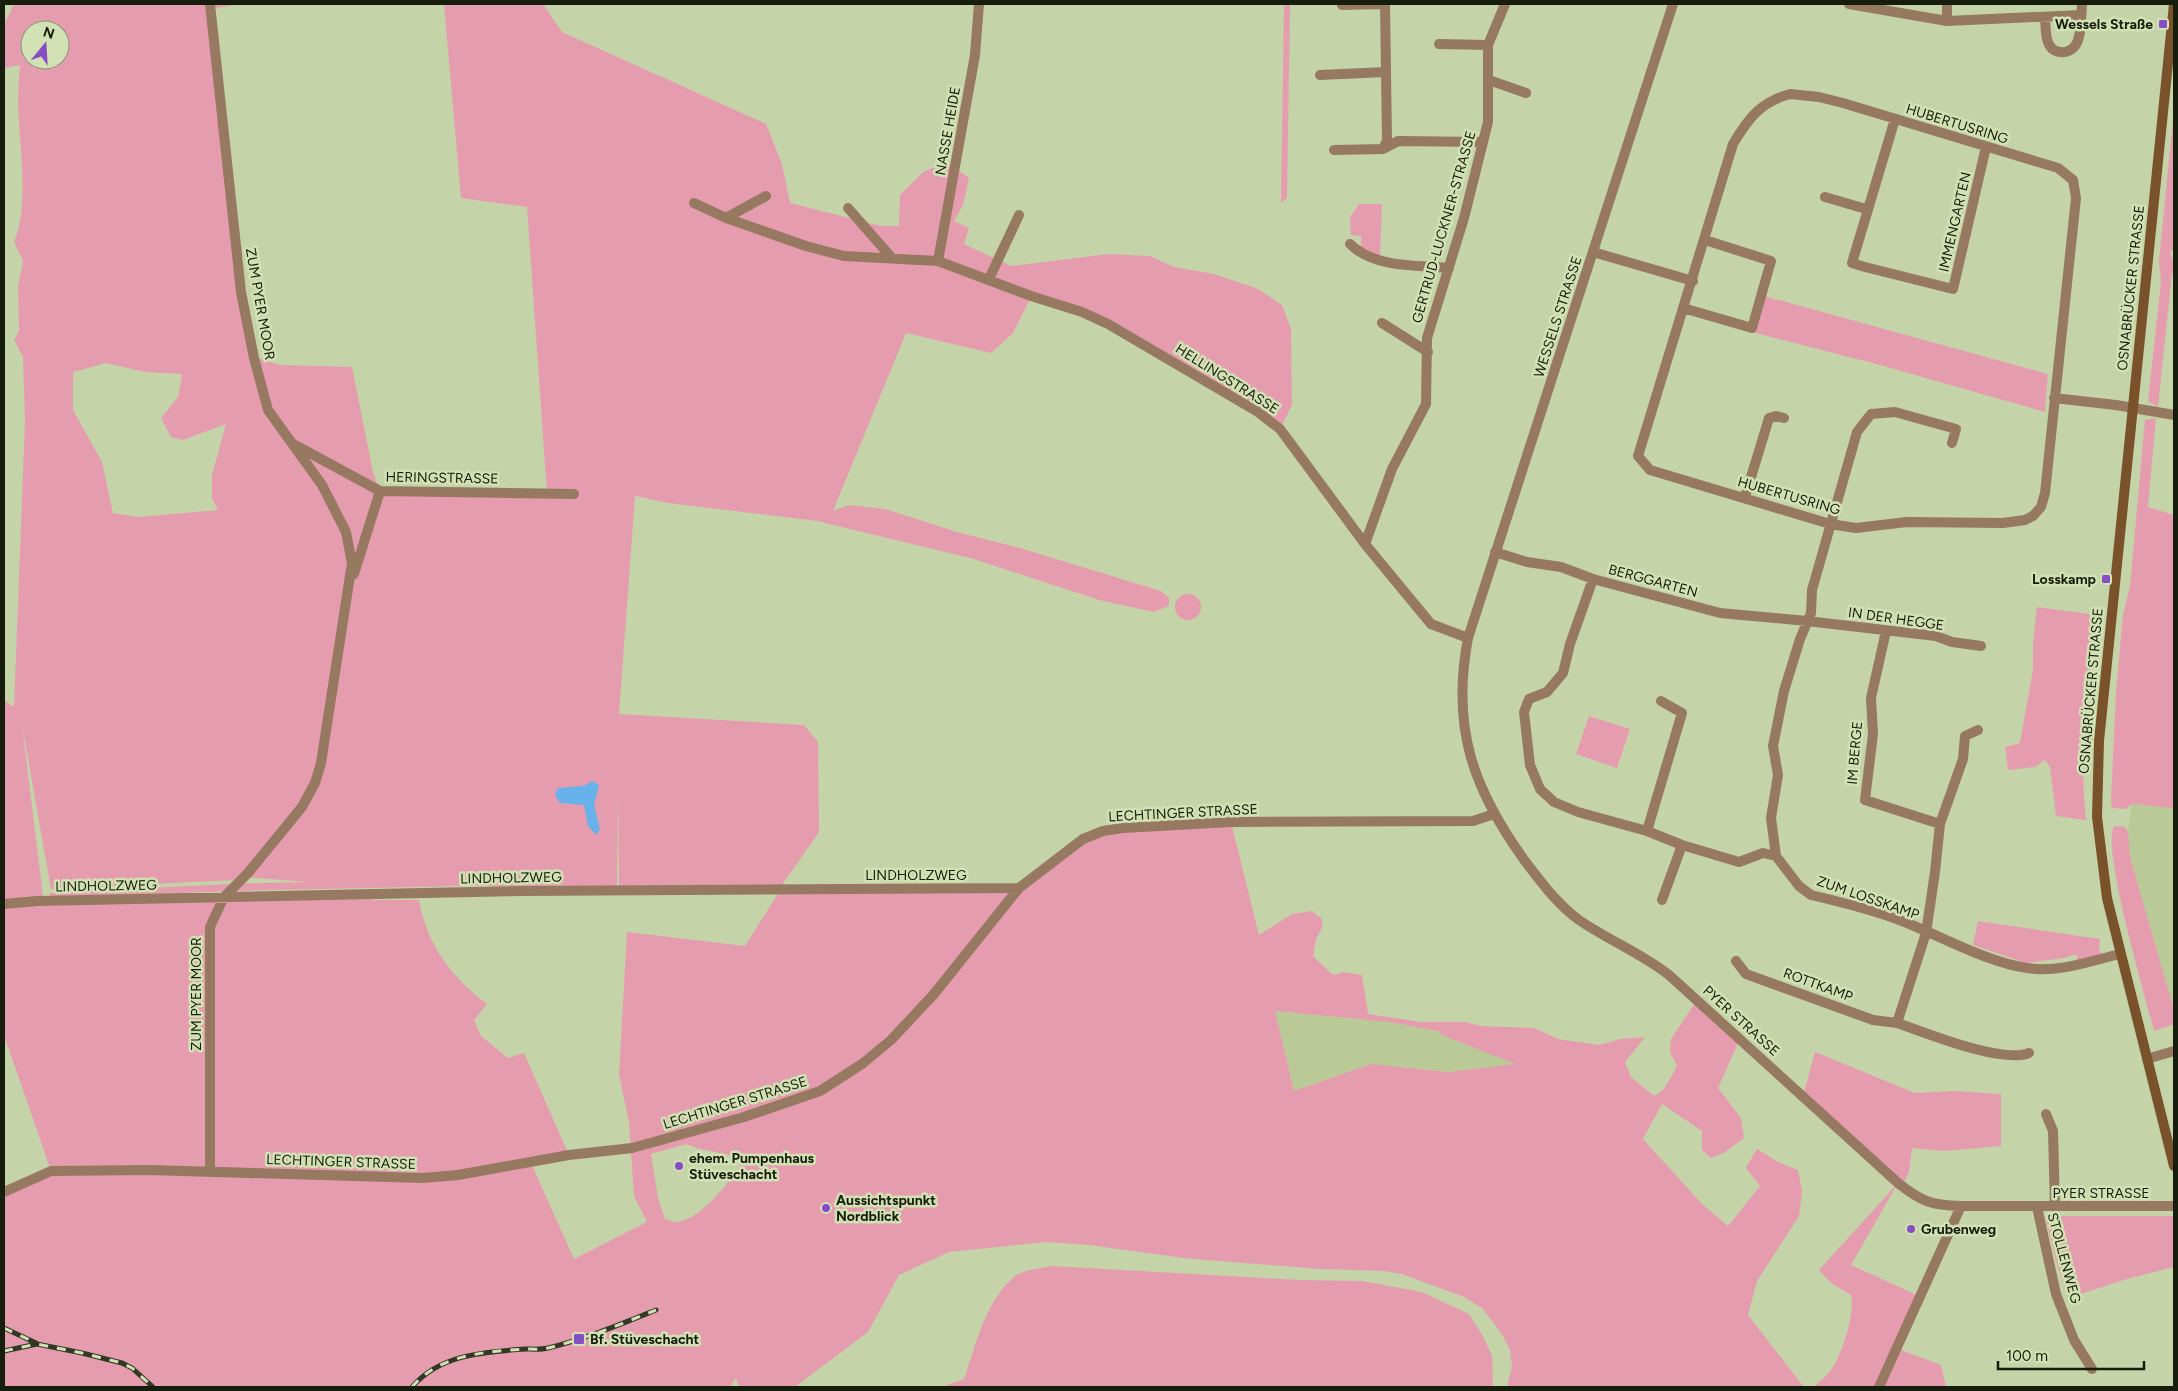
<svg xmlns="http://www.w3.org/2000/svg" width="2178" height="1391" viewBox="0 0 2178 1391" font-family="Figtree,sans-serif">
  <style>
    .built { fill: #b9ca97 }
    .green { fill: #e69caf; fill-rule: evenodd }
    .water { fill: #67b2eb }
    .lines { fill: none; stroke-linecap: round; stroke-linejoin: round }
    .street { stroke: #967960; stroke-width: 10 }
    .secondary { stroke: #79512a; stroke-width: 10 }
    .rail-casing { stroke: #313823; stroke-width: 5 }
    .rail { stroke: #d2e1b4; stroke-width: 3; stroke-dasharray: 9; stroke-linecap: butt }
    .poi-dot { fill: #864dc4; stroke: #d2e1b4; stroke-width: 2 }
    .labels { text-anchor: middle; dominant-baseline: central; stroke-width: 5; stroke-linejoin: round; paint-order: stroke }
    .poi-label { font-size: 14px; font-weight: bold; fill: #171d0c; stroke: #d2e1b4; text-anchor: start }
    .street-label { font-size: 14px; fill: #171d0c; stroke: #d2e1b4 }
  </style>
  <rect width="100%" height="100%" fill="#c5d4a8"/>
  <path class="built" d="M 2132,804 L 2174,808 L 2174,1010 L 2130,857 L 2128,832 Z
    M 1275,1011 L 1389,1022 L 1438,1031 L 1442,1035 L 1516,1064 L 1448,1072 L 1371,1064 L 1294,1091 Z"/>
  <path class="green" d="M 19,4 L 239,4 L 210,9 L 233,215 L 254,357 L 280,365 L 352,367 L 373,472 L 380,491 L 547,493 L 527,207 L 461,198 L 444,4 L 543,4 L 562,32 L 766,124 L 782,164 L 790,203 L 881,226 L 899,226 L 900,195 L 923,172 L 947,162 L 969,178 L 963,205 L 954,221 L 969,228 L 964,244 L 1011,266 L 1108,254 L 1150,256 L 1174,267 L 1214,274 L 1258,289 L 1282,305 L 1291,329 L 1292,405 L 1280,429 L 1108,324 L 1031,297 L 1013,333 L 991,353 L 906,333 L 833,511 L 849,505 L 885,509 L 957,532 L 1020,548 L 1161,591 L 1169,598 L 1169,606 L 1154,612 L 1099,600 L 974,559 L 817,521 L 668,503 L 635,496 L 619,714 L 804,725 L 818,742 L 819,832 L 782,885 L 619,887 L 618,785 L 617,887 L 465,886 L 272,890 L 49,897 L 50,893 L 229,884 L 308,882 L 243,877 L 235,880 L 51,889 L 22,725 L 44,904 L 372,899 L 370,919 L 372,900 L 419,900 C 426,943 452,978 487,1004 L 474,1020 L 481,1036 L 508,1058 L 524,1053 L 569,1155 L 531,1163 L 574,1259 L 647,1222 L 634,1196 L 629,1123 L 619,1074 L 627,932 L 745,946 L 779,892 L 1019,888 L 1103,831 L 1231,822 L 1259,935 L 1292,914 L 1312,911 L 1322,919 L 1322,928 L 1316,939 L 1313,956 L 1333,975 L 1343,972 L 1362,975 L 1368,1014 L 1421,1022 L 1465,1022 L 1481,1026 L 1534,1028 L 1558,1039 L 1599,1045 L 1621,1039 L 1645,1037 L 1625,1062 L 1631,1077 L 1654,1096 L 1664,1089 L 1677,1066 L 1670,1052 L 1671,1039 L 1697,1000 L 1740,1039 L 1718,1088 L 1741,1118 L 1744,1138 L 1725,1152 L 1711,1158 L 1702,1150 L 1702,1131 L 1662,1104 L 1643,1139 L 1702,1204 L 1728,1226 L 1760,1186 L 1746,1168 L 1757,1149 L 1780,1163 L 1798,1170 L 1802,1191 L 1799,1216 L 1757,1281 L 1748,1315 L 1804,1387 L 1507,1387 L 1512,1367 L 1510,1350 L 1502,1334 L 1482,1308 L 1464,1297 L 1402,1274 L 1384,1271 L 1319,1269 L 1183,1258 L 1089,1245 L 1046,1242 L 949,1252 L 899,1275 L 868,1332 L 795,1387 L 739,1387 L 736,1378 L 730,1387 L 4,1387 L 4,1192 L 51,1171 L 4,1035 L 4,700 L 14,707 L 25,421 L 23,357 L 14,340 L 19,331 L 18,287 L 23,261 L 14,242 C 30,204 19,145 18,104 C 18,91 19,78 20,65 L 4,68 L 4,25 L 13,6 ZM 30,30 L 60,30 L 60,60 L 30,60 ZM 106,363 L 145,372 L 182,374 L 178,397 L 161,418 L 171,437 L 183,440 L 226,424 L 212,475 L 212,499 L 218,510 L 139,517 L 113,513 L 102,462 L 73,410 L 73,372 ZM 1275,1011 L 1389,1022 L 1438,1031 L 1442,1035 L 1515,1064 L 1448,1072 L 1371,1064 L 1294,1091 ZM 686,1144 L 700,1149 L 740,1157 L 742,1162 C 732,1180 699,1221 677,1222 C 674,1222 669,1220 665,1219 L 658,1198 L 651,1154 Z
    M 1284,4 L 1290,4 L 1287,198 L 1281,203 Z
    M 2174,109 L 2174,251 L 2170,251 L 2174,265 L 2174,273 L 2172,273 L 2158,407 L 2148,401 L 2161,282 L 2159,261 Z
    M 1359,204 L 1382,204 L 1380,257 L 1361,250 L 1361,236 L 1351,235 L 1350,217 Z
    M 1764,296 L 2048,374 L 2045,412 L 1880,365 L 1752,332 Z
    M 2156,418 L 2148,507 L 2174,515 L 2174,808 L 2132,804 L 2125,809 L 2112,808 L 2111,800 L 2116,692 L 2123,615 L 2130,586 L 2145,420 Z
    M1175 607a13 13 0 1 1 26 0a13 13 0 1 1-26 0Z
    M 2037,607 L 2096,615 C 2090,683 2078,752 2086,820 L 2056,816 L 2050,767 L 2045,760 L 2035,767 L 2008,770 L 2005,747 L 2020,743 L 2033,669 L 2033,642 Z
    M 1589,716 L 1630,729 L 1617,768 L 1576,754 Z
    M 2114,826 L 2125,827 L 2128,832 L 2130,857 L 2174,1010 L 2174,1024 L 2154,1031 C 2146,998 2101,848 2114,826 Z
    M 1978,921 L 2100,939 L 2099,949 L 2102,954 L 2078,961 L 2076,954 L 2064,958 L 2026,963 L 1973,945 Z
    M 1815,1052 L 1915,1093 L 1956,1091 L 2001,1094 L 2001,1146 L 1944,1151 L 1912,1148 L 1909,1172 L 1902,1186 L 1898,1183 L 1851,1265 L 1919,1296 L 1896,1348 L 1941,1365 L 1946,1387 L 1814,1387 C 1819,1382 1826,1377 1831,1370 C 1841,1357 1856,1312 1851,1295 L 1831,1283 L 1819,1270 L 1898,1183 L 1803,1096 Z
    M 2045,1216 L 2173,1216 L 2174,1267 L 2127,1279 L 2068,1298 L 2055,1257 Z
    M 1052,1266 L 1299,1280 L 1362,1281 L 1422,1292 L 1469,1314 L 1483,1336 L 1492,1356 L 1493,1387 L 942,1387 L 964,1379 C 976,1345 985,1301 1015,1276 C 1023,1270 1042,1268 1052,1266 Z"/>
  <path class="water" d="M 592,781 L 599,785 L 594,805 L 600,829 L 596,835 L 588,826 L 584,805 L 560,803 L 555,795 L 558,788 L 584,786 Z"/>
  <g class="lines">
    <path class="street" d="M 210,4 L 241,292 L 254,358 L 268,410 L 322,485 L 346,532 L 352,563 L 321,763 L 315,783 L 302,807 L 248,873 L 224,897 L 210,927 L 210,1172
      M 1385,4 L 1387,140 L 1383,149 L 1398,141 L 1483,142
      M 1673,4 L 1468,638 C 1451,728 1473,789 1525,861 C 1541,882 1557,904 1579,920 C 1608,940 1641,953 1669,975 L 1898,1183 C 1922,1202 1931,1205 1961,1206 L 2174,1206
      M 1849,4 L 1947,21 L 2081,15
      M 1342,5 L 1385,4
      M 2045,17 C 2046,30 2044,51 2061,52 C 2066,53 2072,50 2075,46 C 2082,37 2081,16 2082,4
      M 1947,21 L 1947,4
      M 1439,44 L 1488,45
      M 1320,75 L 1386,72
      M 1489,80 L 1526,93
      M 1790,94 L 1819,97 L 1843,103 L 2058,168 L 2073,180 L 2076,198 L 2045,493 L 2041,507 L 2033,516 L 2025,520 L 2003,523 L 1907,522 L 1856,528 L 1830,524 L 1650,470 L 1638,456 L 1733,144 C 1748,119 1760,102 1790,94 Z
      M 1895,119 L 1852,263 L 1865,267 L 1953,289 L 1986,147
      M 1334,150 L 1383,149
      M 1825,197 L 1866,209
      M 694,203 L 726,218 L 806,246 L 844,256 L 938,261 L 1031,296 L 1082,312 L 1108,324 L 1258,412 L 1280,429 L 1365,544 L 1431,624 L 1468,638
      M 848,208 L 892,258
      M 726,218 L 766,196
      M 1350,244 C 1374,268 1417,265 1449,268
      M 1593,252 L 1693,281
      M 938,261 L 975,55 L 979,4
      M 989,279 L 1019,215
      M 1683,308 L 1752,328 L 1771,261 L 1705,240
      M 1382,323 L 1428,352
      M 2054,398 L 2116,405 L 2174,415
      M 1952,443 L 1956,429 L 1895,412 L 1871,414 L 1857,432 L 1812,590 L 1811,613 L 1800,639 L 1784,691 L 1773,746 L 1778,775 L 1771,818 L 1776,856 L 1799,886 L 1811,895 C 1841,902 1873,910 1902,921 C 1941,936 1986,962 2027,968 C 2059,973 2090,961 2120,954
      M 295,445 L 380,491 L 574,494
      M 1745,497 L 1769,418 L 1776,416 L 1784,418
      M 1365,544 L 1392,469 L 1426,404 L 1427,338 L 1464,218 L 1488,122 L 1488,45 L 1505,4
      M 1495,552 L 1527,562 L 1561,567 L 1593,579 L 1720,613 L 1807,621 L 1936,636 L 1952,642 L 1981,646
      M 354,574 L 380,491
      M 1593,579 L 1570,644 L 1563,673 L 1547,692 L 1529,699 L 1524,712 L 1530,765 L 1540,789 L 1554,802 L 1578,812 L 1647,831 L 1682,845 L 1739,862 L 1763,853 L 1776,856
      M 1886,631 L 1871,698 L 1873,734 L 1865,800 L 1940,824
      M 1647,831 L 1682,713 L 1661,701
      M 1662,900 L 1682,845
      M 4,904 L 37,901 L 521,891 L 1019,888
      M 1736,961 L 1746,974 L 1873,1020 L 1897,1023 L 1926,933 L 1935,872 L 1940,824 L 1963,759 L 1965,736 L 1978,730
      M 1897,1023 C 1927,1033 2001,1064 2029,1053
      M 2147,1059 L 2174,1051
      M 2046,1114 L 2053,1131 L 2055,1207
      M 4,1192 L 51,1171 L 149,1170 L 423,1178 L 458,1175 L 569,1155 L 632,1148 L 744,1117 L 820,1091 L 862,1064 L 891,1040 L 934,994 L 1019,888 L 1083,839 L 1103,831 L 1123,828 L 1231,822 L 1473,821 L 1494,814
      M 2037,1207 L 2056,1294 L 2074,1340 L 2092,1369
      M 1879,1387 L 1961,1206"/>
    <path class="secondary" d="M 2174,4 L 2099,741 L 2097,817 L 2107,898 L 2174,1166"/>
    <g class="rail-casing">
      <path id="rail" d="M 4,1328 L 36,1343
        M 4,1351 L 37,1344 L 82,1353 L 122,1363 L 132,1368 L 153,1387
        M 412,1387 C 440,1354 484,1352 525,1349 C 532,1349 540,1350 548,1348 C 585,1339 621,1324 656,1310"/>
    </g>
    <use href="#rail" class="rail"/>
  </g>
  <g class="poi-dot">
    <rect x="2158" y="19" width="10" height="10" rx="2.5"/>
    <rect x="2101" y="574" width="10" height="10" rx="2.5"/>
    <circle cx="679" cy="1166" r="5"/>
    <circle cx="826" cy="1208" r="5"/>
    <circle cx="1911" cy="1229" r="5"/>
    <rect x="573" y="1333" width="12" height="12" rx="2.5"/>
  </g>
  <g class="labels">
    <g class="poi-label">
      <text x="2153" y="24" text-anchor="end">Wessels Straße</text>
      <text x="2096" y="579" text-anchor="end">Losskamp</text>
      <text x="689" y="1158">ehem. Pumpenhaus<tspan x="689" dy="16">Stüveschacht</tspan></text>
      <text x="836" y="1200">Aussichtspunkt<tspan x="836" dy="16">Nordblick</tspan></text>
      <text x="1921" y="1229">Grubenweg</text>
      <text x="590" y="1339">Bf. Stüveschacht</text>
    </g>
    <g class="street-label">
      <text transform="translate(1957 124) rotate(17)">HUBERTUSRING</text>
      <text transform="translate(948 131) rotate(-80)">NASSE HEIDE</text>
      <text transform="translate(1955 222) rotate(-77)">IMMENGARTEN</text>
      <text transform="translate(1444 227) rotate(-74)">GERTRUD-LUCKNER-STRASSE</text>
      <text transform="translate(2131 288) rotate(-84)">OSNABRÜCKER STRASSE</text>
      <text transform="translate(260 304) rotate(80)">ZUM PYER MOOR</text>
      <text transform="translate(1558 317) rotate(-72)">WESSELS STRASSE</text>
      <text transform="translate(1227 379) rotate(32)">HELLINGSTRASSE</text>
      <text transform="translate(442 478) rotate(1)">HERINGSTRASSE</text>
      <text transform="translate(1789 496) rotate(16)">HUBERTUSRING</text>
      <text transform="translate(1653 581) rotate(15)">BERGGARTEN</text>
      <text transform="translate(1896 619) rotate(8)">IN DER HEGGE</text>
      <text transform="translate(2091 691) rotate(-85)">OSNABRÜCKER STRASSE</text>
      <text transform="translate(1855 753) rotate(-85)">IM BERGE</text>
      <text transform="translate(1183 813) rotate(-3)">LECHTINGER STRASSE</text>
      <text x="916" y="875">LINDHOLZWEG</text>
      <text transform="translate(511 878) rotate(-1)">LINDHOLZWEG</text>
      <text transform="translate(106 886) rotate(-1)">LINDHOLZWEG</text>
      <text transform="translate(1868 898) rotate(19)">ZUM LOSSKAMP</text>
      <text transform="translate(1818 985) rotate(20)">ROTTKAMP</text>
      <text transform="translate(196 994) rotate(-90)">ZUM PYER MOOR</text>
      <text transform="translate(1741 1021) rotate(42)">PYER STRASSE</text>
      <text transform="translate(735 1103) rotate(-17)">LECHTINGER STRASSE</text>
      <text transform="translate(341 1162) rotate(2)">LECHTINGER STRASSE</text>
      <text x="2101" y="1193">PYER STRASSE</text>
      <text transform="translate(2064 1258) rotate(75)">STOLLENWEG</text>
    </g>
  </g>
  <rect width="2178" height="1391" fill="none" stroke="#171d0c" stroke-width="10"/>
  <g transform="translate(45 45) rotate(18)"><circle r="24" fill="#d2e1b4" stroke="#879371"/>
  <path d="M0-4L9 19L0 12L-9 19Z" fill="#864dc4"/>
  <text y="-8" font-size="14" font-weight="bold" text-anchor="middle" fill="#171d0c">N</text>
  </g>
  <path d="M1998 1361v8h146v-8" fill="none" stroke="#171d0c" stroke-width="2.5"/>
  <text x="2006" y="1361" font-size="15" fill="#171d0c" stroke="#d2e1b4" stroke-width="4" paint-order="stroke">100 m</text>
</svg>
